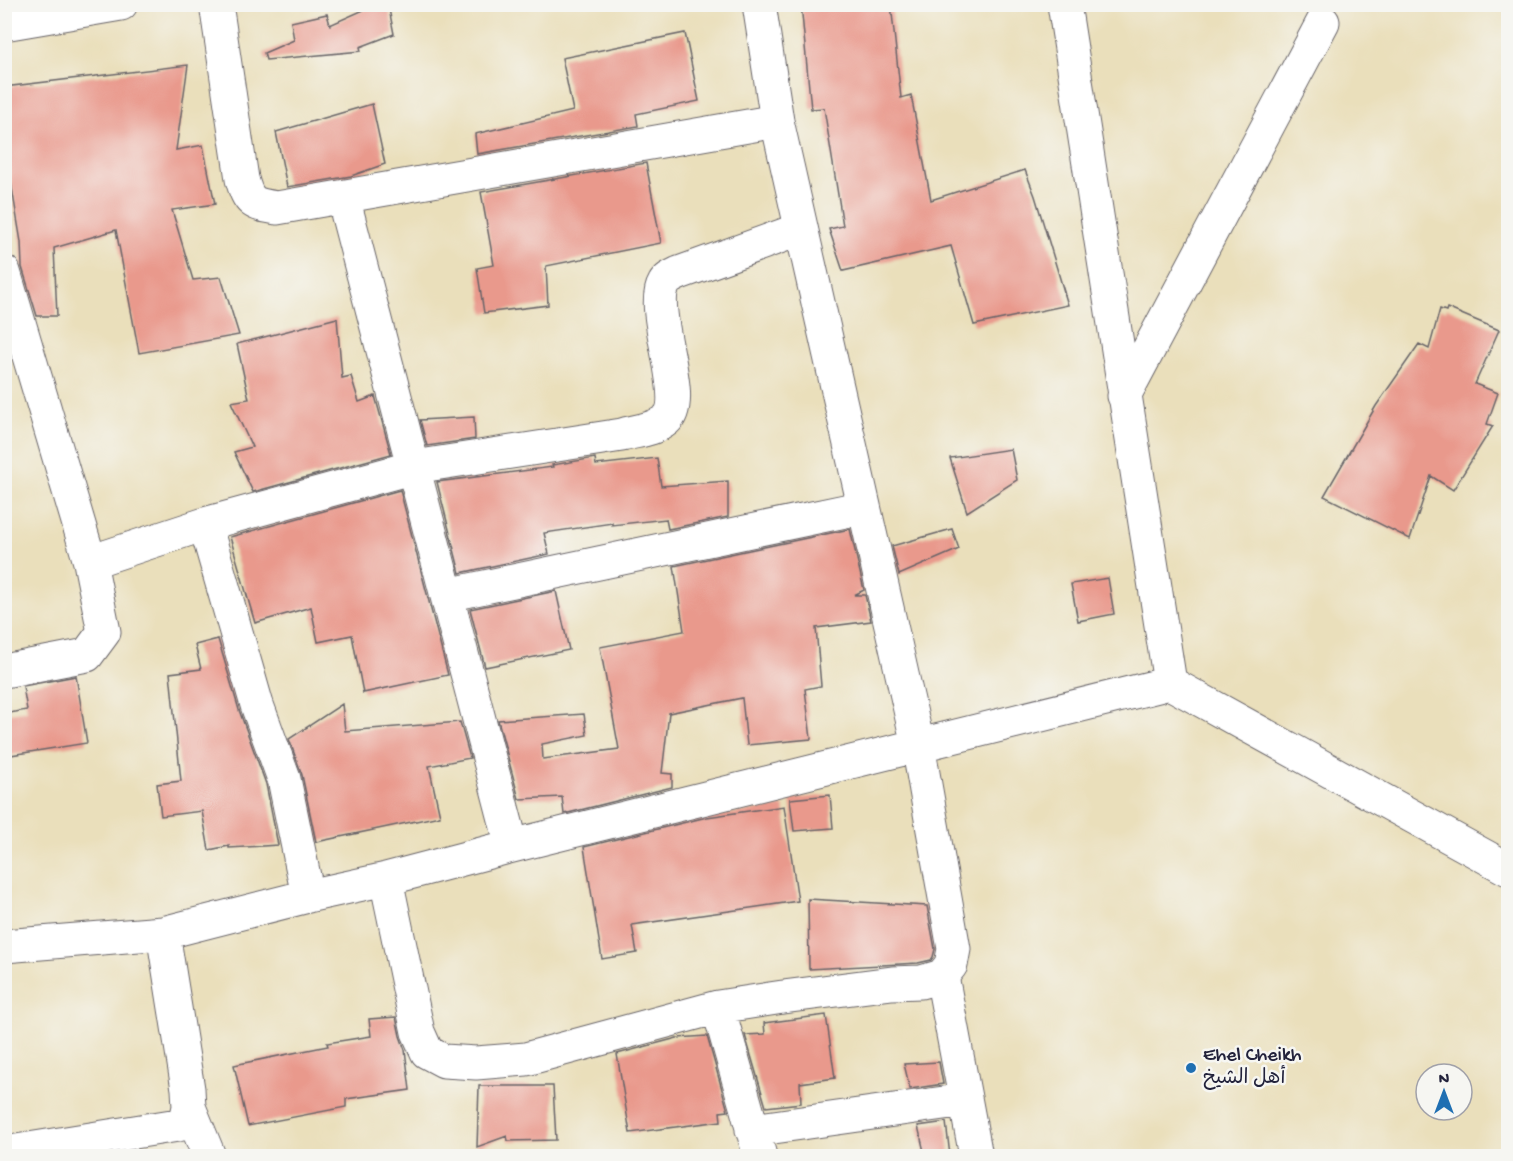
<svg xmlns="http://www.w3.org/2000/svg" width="1513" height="1161" viewBox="0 0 1513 1161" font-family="'Gochi Hand','Playpen Sans Arabic',sans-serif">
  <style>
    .building { fill: #e9998c }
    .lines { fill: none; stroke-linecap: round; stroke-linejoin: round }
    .minor-casing { stroke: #686468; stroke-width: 35 }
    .secondary-casing { stroke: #686468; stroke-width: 35 }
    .minor { stroke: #fff; stroke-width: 33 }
    .secondary { stroke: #fff; stroke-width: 33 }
    .poi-dot { fill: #1f6fb2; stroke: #f6f6f2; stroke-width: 2 }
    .labels { text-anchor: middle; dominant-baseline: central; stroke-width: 5; stroke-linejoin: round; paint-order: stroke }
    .poi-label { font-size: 20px; fill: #22223b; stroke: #f6f6f2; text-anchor: start }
  </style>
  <rect width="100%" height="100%" fill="#f6f6f2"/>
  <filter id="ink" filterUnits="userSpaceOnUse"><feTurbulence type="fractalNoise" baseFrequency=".0167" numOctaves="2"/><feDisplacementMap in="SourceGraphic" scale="12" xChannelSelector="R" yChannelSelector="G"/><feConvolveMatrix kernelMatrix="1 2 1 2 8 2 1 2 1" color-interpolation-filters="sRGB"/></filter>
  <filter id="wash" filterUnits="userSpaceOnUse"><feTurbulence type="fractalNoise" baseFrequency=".008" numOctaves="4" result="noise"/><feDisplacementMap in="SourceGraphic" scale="24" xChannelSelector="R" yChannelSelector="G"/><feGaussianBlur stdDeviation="1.35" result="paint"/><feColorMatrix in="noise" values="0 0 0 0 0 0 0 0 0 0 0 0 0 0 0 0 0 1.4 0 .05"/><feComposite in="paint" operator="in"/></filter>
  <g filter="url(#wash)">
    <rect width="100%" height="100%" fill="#eadfbb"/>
    <g id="blocks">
      <path class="building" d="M 377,4 L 388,4 L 394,34 L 360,47 L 361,51 L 266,60 L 264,53 L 294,40 L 291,22 L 327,14 L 330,25 Z
        M 801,4 L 891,4 L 901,98 L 911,95 L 931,200 L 1025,170 L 1035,196 L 1068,305 L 974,325 L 951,246 L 843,271 L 829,229 L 843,226 L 824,108 L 811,109 Z
        M 685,33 L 699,101 L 636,114 L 638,126 L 477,154 L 475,134 L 573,111 L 562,58 Z
        M 188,65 L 176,150 L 203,145 L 215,204 L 172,210 L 193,280 L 221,277 L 239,335 L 139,353 L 116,230 L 54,248 L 57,316 L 37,316 L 22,267 L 21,242 L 4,140 L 4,87 Z
        M 372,104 L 385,164 L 351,176 L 287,187 L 276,132 Z
        M 646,163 L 661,243 L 546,266 L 548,305 L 484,313 L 477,268 L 494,265 L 481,192 Z
        M 1447,308 L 1499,330 L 1475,384 L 1498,393 L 1487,424 L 1493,426 L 1453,490 L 1431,476 L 1410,539 L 1324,496 L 1376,406 L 1419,344 L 1429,349 L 1440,309 L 1446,311 Z
        M 337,318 L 342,378 L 351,376 L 359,402 L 375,396 L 391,454 L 253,492 L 234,452 L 252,447 L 231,402 L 249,399 L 237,344 Z
        M 474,417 L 475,439 L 427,446 L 420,420 Z
        M 1011,449 L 1017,480 L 967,512 L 950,458 Z
        M 595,458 L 596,465 L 657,458 L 661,486 L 728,481 L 728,517 L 668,529 L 666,519 L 612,525 L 612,523 L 544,533 L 549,554 L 460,573 L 437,482 L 553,467 L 552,465 Z
        M 400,490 L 448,675 L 363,693 L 352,635 L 318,642 L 311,607 L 255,623 L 230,537 Z
        M 850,529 L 864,590 L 854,595 L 865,595 L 871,621 L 816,628 L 821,686 L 805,689 L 811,739 L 747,745 L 742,698 L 669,713 L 662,773 L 672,774 L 672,787 L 564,814 L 562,797 L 519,799 L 498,720 L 584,714 L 587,735 L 542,744 L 543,759 L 619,749 L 600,647 L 684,631 L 674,566 Z
        M 952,529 L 959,549 L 899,575 L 892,546 Z
        M 1108,578 L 1114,614 L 1078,621 L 1071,584 Z
        M 556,591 L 569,650 L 485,667 L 470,609 Z
        M 218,639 L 239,710 L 266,784 L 278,845 L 229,848 L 229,846 L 209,850 L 202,811 L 161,816 L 157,784 L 181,781 L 170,673 L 201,669 L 195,645 Z
        M 76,676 L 87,743 L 4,756 L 4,714 L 27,710 L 23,686 Z
        M 342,704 L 345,731 L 460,722 L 470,758 L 429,766 L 440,816 L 316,842 L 302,775 L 289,739 Z
        M 830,795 L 833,828 L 794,831 L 790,799 Z
        M 784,806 L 798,901 L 632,925 L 637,953 L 602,959 L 584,847 L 707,817 Z
        M 808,899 L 927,906 L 935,949 L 933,957 L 931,960 L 918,963 L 809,969 Z
        M 826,1015 L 835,1078 L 800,1083 L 801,1103 L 766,1107 L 745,1035 L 765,1034 L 764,1023 Z
        M 396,1017 L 400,1036 L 405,1050 L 410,1090 L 346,1099 L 346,1107 L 248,1126 L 234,1065 L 328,1046 L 327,1043 L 371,1036 L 369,1019 Z
        M 707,1036 L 728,1111 L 720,1112 L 721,1121 L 630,1133 L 617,1054 L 677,1038 Z
        M 939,1062 L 943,1084 L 910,1089 L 904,1064 Z
        M 479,1086 L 553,1086 L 556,1140 L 508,1141 L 507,1136 L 477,1147 Z
        M 946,1122 L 950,1156 L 925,1156 L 918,1126 Z"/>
    </g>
  </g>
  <g filter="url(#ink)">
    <use href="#blocks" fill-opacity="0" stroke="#686468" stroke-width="1.5"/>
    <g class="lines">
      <g class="minor-casing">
        <path id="minor" d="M 216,4 L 242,179 C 249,204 253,204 277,208 L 777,121
          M 1064,4 L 1170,683
          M 343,197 L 512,846
          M 4,272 L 90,562 L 104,632 L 87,655 L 4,671
          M 1124,396 L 1323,22
          M 205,524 L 257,705 L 284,779 L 308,896
          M 90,562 L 205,524 L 414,467 L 622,435 C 635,431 654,430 666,420 C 690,400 648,311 664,284 C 667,278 673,276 679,273 L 801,229
          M 447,595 L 864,507
          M 386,879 L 418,1032 L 427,1052 L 444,1061 L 476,1063 L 526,1059 L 718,1007 L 783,997 L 892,983 L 921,982 L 942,976 L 951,965 L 954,949 L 918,745 L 777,121 L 759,4
          M 4,946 L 163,933 L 308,896 L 386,879 L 512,846 L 1170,683 L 1508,869
          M 942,976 L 976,1156
          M 718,1007 L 760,1156
          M 189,1107 L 209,1156
          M 752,1130 L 965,1100
          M 4,1153 L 178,1125 L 186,1120 L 189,1107 L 188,1089 L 163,933"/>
      </g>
      <g class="secondary-casing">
        <path id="secondary" d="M 4,24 L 121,4"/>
      </g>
      <use href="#minor" class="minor"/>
      <use href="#secondary" class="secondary"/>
    </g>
  </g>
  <circle class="poi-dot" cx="1191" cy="1068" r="6"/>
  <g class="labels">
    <g class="poi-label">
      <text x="1203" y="1056">Ehel Cheikh<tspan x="1203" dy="23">أهل الشيخ</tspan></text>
    </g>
  </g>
  <rect width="1513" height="1161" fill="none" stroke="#f6f6f2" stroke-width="24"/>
  <g transform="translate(1444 1092)"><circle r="28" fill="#f6f6f2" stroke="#a1a1a9" stroke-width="1.5"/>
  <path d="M0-4.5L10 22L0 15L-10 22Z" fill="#1f6fb2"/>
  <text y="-9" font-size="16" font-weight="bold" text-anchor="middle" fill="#22223b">N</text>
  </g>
</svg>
